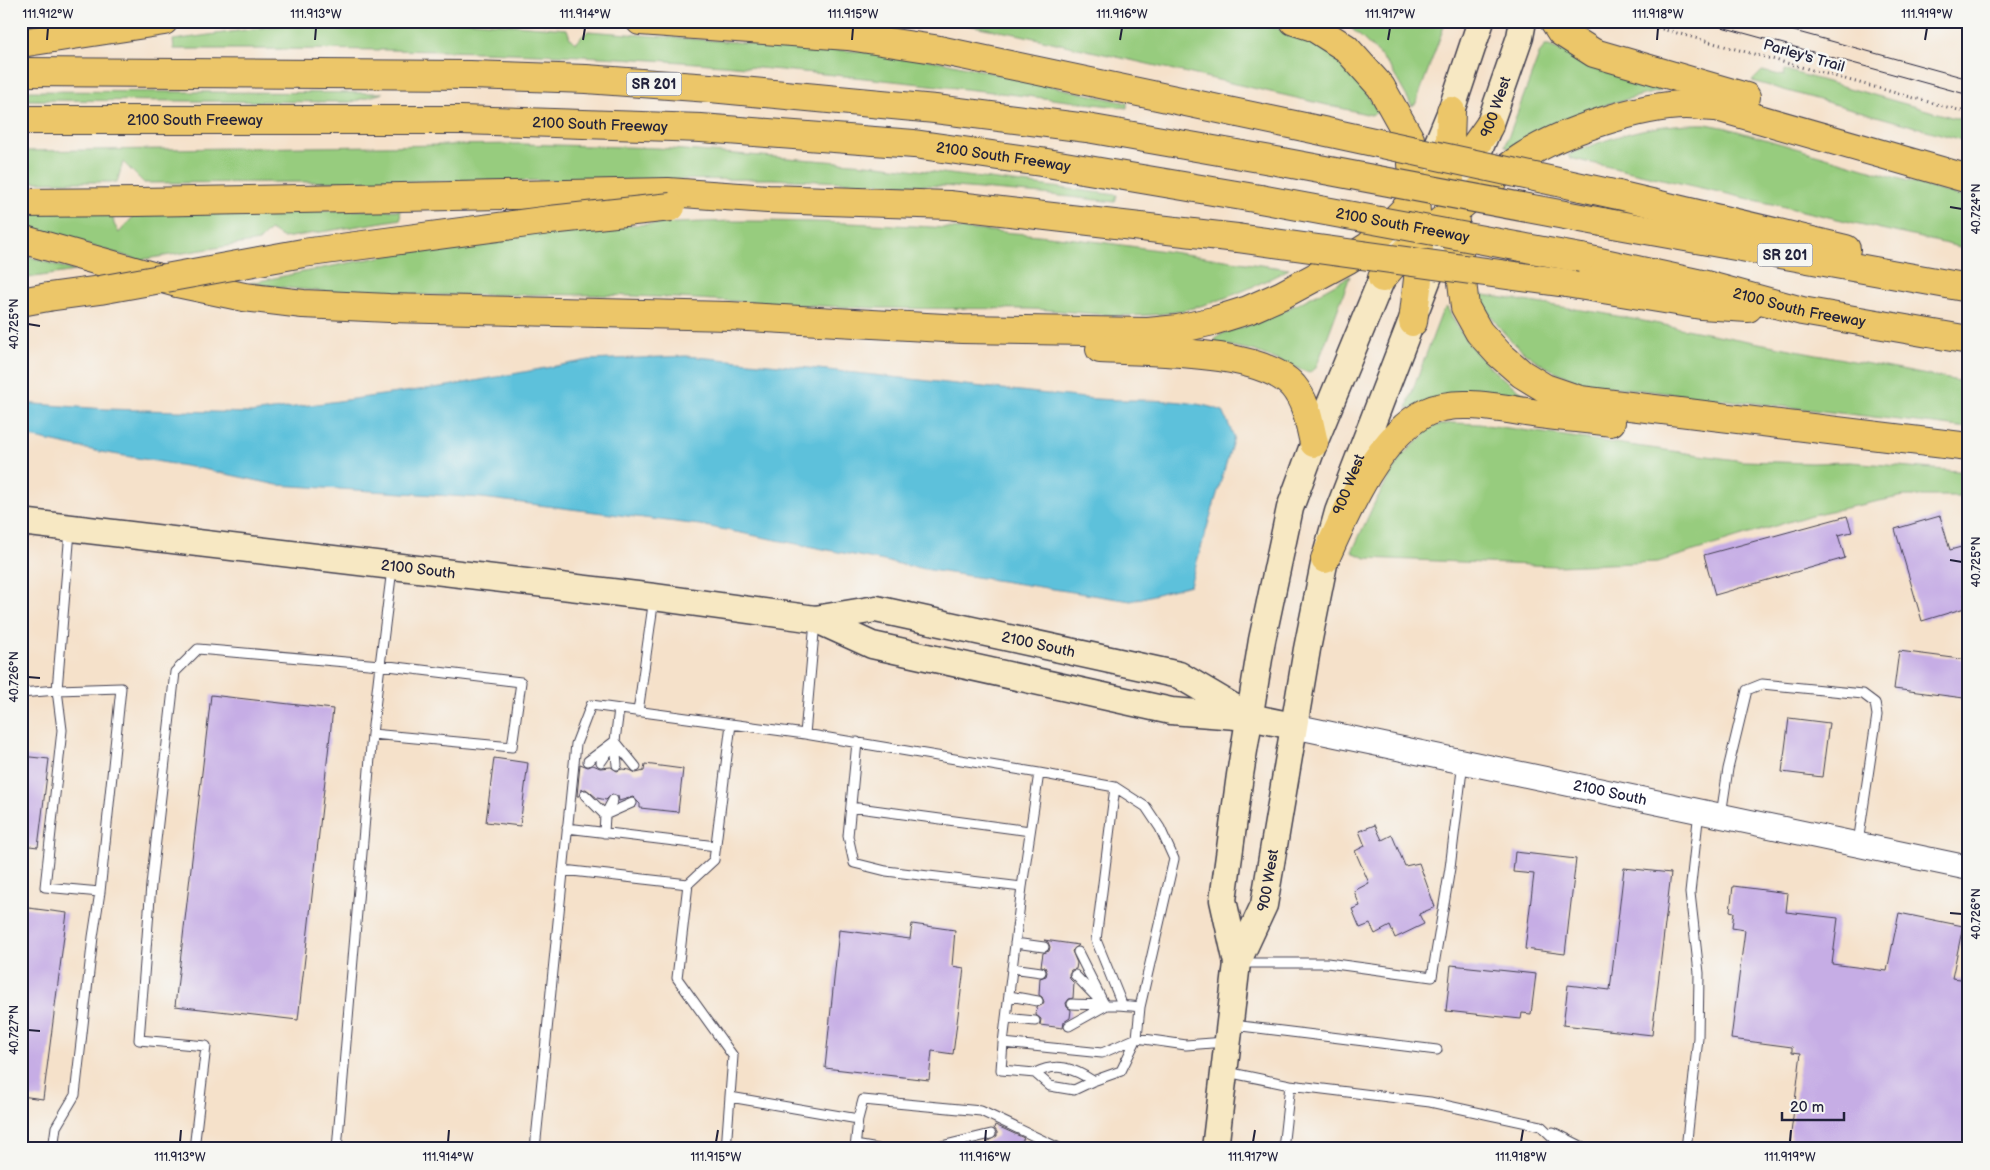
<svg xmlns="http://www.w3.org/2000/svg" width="1990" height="1170" viewBox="0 0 1990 1170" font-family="'Balsamiq Sans',sans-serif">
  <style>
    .green { fill: #97cc7e; stroke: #5c775c }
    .water { fill: #5dc1db; stroke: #40728b }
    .building { fill: #c6ade5 }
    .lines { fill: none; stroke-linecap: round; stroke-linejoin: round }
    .service-casing { stroke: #423f50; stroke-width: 11 }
    .tertiary-casing { stroke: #423f50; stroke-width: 26 }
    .secondary-casing { stroke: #423f50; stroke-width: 29 }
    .motorway-casing { stroke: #423f50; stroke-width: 30 }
    .path { stroke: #423f50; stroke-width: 3; stroke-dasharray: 1 4; stroke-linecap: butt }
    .service { stroke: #fff; stroke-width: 9 }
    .tertiary { stroke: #fff; stroke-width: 24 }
    .secondary { stroke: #f7e8c3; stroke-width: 26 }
    .motorway { stroke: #ecc669; stroke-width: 28 }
    .tram { stroke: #22223b; stroke-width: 1 }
    .motorway-bridge-casing { stroke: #423f50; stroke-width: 30; stroke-linecap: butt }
    .motorway-bridge { stroke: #ecc669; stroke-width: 28 }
    .ticks { fill: none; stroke: #22223b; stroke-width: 2 }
    .labels { text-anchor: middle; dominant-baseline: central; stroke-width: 5; stroke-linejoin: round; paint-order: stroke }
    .shield { fill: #f6f6f2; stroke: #626272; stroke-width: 1 }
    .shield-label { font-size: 14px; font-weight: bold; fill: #22223b }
    .street-label { font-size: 15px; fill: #22223b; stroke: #f6f6f2 }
    .neatline { fill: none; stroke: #22223b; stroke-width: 2 }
    .ticks-label { font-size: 12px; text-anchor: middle; fill: #22223b }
  </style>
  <rect width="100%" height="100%" fill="#f6f6f2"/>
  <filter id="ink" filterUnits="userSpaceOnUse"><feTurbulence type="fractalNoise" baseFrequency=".02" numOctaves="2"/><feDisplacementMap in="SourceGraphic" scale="10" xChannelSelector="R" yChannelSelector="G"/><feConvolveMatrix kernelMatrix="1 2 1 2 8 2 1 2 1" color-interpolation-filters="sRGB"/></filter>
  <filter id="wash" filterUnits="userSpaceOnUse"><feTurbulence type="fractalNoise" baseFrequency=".0096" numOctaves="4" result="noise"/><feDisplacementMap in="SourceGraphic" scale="20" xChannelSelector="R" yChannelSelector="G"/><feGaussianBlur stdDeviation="1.12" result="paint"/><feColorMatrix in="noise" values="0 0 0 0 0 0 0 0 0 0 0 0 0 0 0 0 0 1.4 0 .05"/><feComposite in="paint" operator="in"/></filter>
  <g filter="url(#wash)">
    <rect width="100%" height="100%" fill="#f5e1ca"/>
    <path class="green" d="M 21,21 L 99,21 L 21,30 Z
      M 310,21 L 463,21 L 567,29 L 570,38 L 575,43 L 588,31 L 880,53 L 944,62 L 1127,103 L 1127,108 C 952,87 777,66 601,57 C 459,49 316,49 174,49 L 173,40 Z
      M 947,21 L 1196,21 C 1209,22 1222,24 1235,24 C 1239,24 1242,23 1246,23 C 1312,30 1345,57 1378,112 L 1371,115 L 1021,35 Z
      M 1347,21 L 1404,24 L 1419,21 L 1446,21 L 1416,103 L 1412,106 L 1391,69 L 1379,54 L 1346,23 Z
      M 1545,46 L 1549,46 L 1588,61 L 1659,84 L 1660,91 L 1608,104 L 1579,115 L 1511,149 L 1505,146 L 1540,52 Z
      M 1785,70 L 1969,122 L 1969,142 L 1752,81 L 1762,71 L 1784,76 Z
      M 21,91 L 383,93 L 351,102 L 21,100 Z
      M 1706,124 L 1727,128 L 1969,199 L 1969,249 L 1570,158 L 1568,155 C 1616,135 1653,123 1706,124 Z
      M 521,144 L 658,148 L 878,165 L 1117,195 L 1115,202 L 1042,194 L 943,186 L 771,179 L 144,183 L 123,162 L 117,182 L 21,182 L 21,151 Z
      M 400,210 L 401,219 L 284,238 L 270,230 L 259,241 L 139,260 L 21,225 L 21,212 L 112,211 L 114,224 L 119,233 L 137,212 Z
      M 735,221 C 836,221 937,226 1038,235 C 1121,243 1206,258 1289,269 C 1247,291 1198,312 1150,315 C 1110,318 1069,310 1029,309 C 978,308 927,309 876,308 C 795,306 714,299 634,296 C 506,291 377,303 250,283 C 347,263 446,242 546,232 C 609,225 672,223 735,221 Z
      M 21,254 L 75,271 L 21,279 Z
      M 1350,276 L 1316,368 L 1309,373 L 1255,351 L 1217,343 L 1215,340 C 1221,330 1240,329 1250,325 C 1285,312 1317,294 1350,276 Z
      M 1478,294 L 1601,313 L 1969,383 L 1969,428 L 1588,384 C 1536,368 1503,342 1478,294 Z
      M 1447,307 C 1468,352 1498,380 1542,403 L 1407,409 L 1409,400 L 1442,312 Z
      M 1452,423 L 1479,424 L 1743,461 L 1811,463 L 1850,462 L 1969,472 L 1969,496 L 1904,496 L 1811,515 L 1658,562 L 1556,566 L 1366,558 L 1352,552 L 1374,504 L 1401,456 L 1425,435 L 1424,431 L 1434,426 Z"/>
    <path class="water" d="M 686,356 C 819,368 952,384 1085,398 C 1130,403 1180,395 1223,411 L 1234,437 L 1190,585 L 1131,601 L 930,570 L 700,525 L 482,498 L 277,485 L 203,469 L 101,452 L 21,435 L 21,403 L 106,409 L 251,413 L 448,386 L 589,360 Z"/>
    <g id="blocks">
      <path class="building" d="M 1847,516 L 1852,532 L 1838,535 L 1845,558 L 1715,595 L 1704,555 Z
        M 1940,516 L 1950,550 L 1969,545 L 1969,592 L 1964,594 L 1968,607 L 1922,621 L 1895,529 Z
        M 1899,651 L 1969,660 L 1964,698 L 1894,689 Z
        M 211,695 L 333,709 L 298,1020 L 175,1006 Z
        M 1789,718 L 1829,723 L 1822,777 L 1782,772 Z
        M 21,756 L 49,759 L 38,847 L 21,845 Z
        M 494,758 L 528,763 L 520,826 L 486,822 Z
        M 580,764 L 588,767 L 593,765 L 600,768 L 611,767 L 617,771 L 622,769 L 630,770 L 636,773 L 644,771 L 645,764 L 683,769 L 678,812 L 640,808 L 640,804 L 633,797 L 619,801 L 618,796 L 612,794 L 606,800 L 597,798 L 586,789 L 581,790 L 579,796 L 577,796 Z
        M 1375,825 L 1382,840 L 1392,835 L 1405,866 L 1419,863 L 1435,907 L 1419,914 L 1424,924 L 1395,938 L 1390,926 L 1375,934 L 1370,924 L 1360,928 L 1352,909 L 1360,906 L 1354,891 L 1369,883 L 1355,851 L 1365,846 L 1359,831 Z
        M 1515,852 L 1576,859 L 1565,954 L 1525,949 L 1534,874 L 1513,872 Z
        M 1624,868 L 1671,873 L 1652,1035 L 1563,1025 L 1568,985 L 1610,990 Z
        M 1733,886 L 1788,893 L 1786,912 L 1838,918 L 1832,964 L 1887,971 L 1899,913 L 1963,926 L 1952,978 L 1969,980 L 1969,1129 L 1966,1149 L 1789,1149 L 1801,1053 L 1792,1052 L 1792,1047 L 1731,1039 L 1745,930 L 1732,928 L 1734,912 L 1730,911 Z
        M 21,907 L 67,913 L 43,1099 L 21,1096 Z
        M 912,924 L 955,930 L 952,966 L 964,968 L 953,1054 L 932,1051 L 929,1080 L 825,1068 L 839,930 L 910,939 Z
        M 1044,940 L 1079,945 L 1072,951 L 1077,963 L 1076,969 L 1071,970 L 1069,974 L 1070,979 L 1074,983 L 1073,998 L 1069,999 L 1066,1003 L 1067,1007 L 1071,1010 L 1070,1018 L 1064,1022 L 1063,1028 L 1040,1025 L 1041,1019 L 1036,1015 L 1037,1007 L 1042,1005 L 1044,1002 L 1042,997 L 1039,995 L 1040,978 L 1046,976 L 1047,972 L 1045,967 L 1041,966 L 1043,953 L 1049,951 L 1050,947 L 1048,942 Z
        M 1451,965 L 1536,974 L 1531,1014 L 1522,1013 L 1521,1019 L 1446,1011 Z
        M 995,1125 L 1024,1138 L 1022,1141 L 1015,1143 L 1014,1149 L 985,1149 L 988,1141 L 997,1136 L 997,1132 L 994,1128 Z"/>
    </g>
  </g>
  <g filter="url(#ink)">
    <use href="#blocks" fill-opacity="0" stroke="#423f50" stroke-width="1"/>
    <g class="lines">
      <g class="service-casing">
        <path id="service" d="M 21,693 L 57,690 L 70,531
          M 638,712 L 654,598
          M 805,734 L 815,622
          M 615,741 L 636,767
          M 615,742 L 617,765
          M 857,742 L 848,836 L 854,863 L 886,871 L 1022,887
          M 588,761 L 615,741 L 619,709
          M 601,762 L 612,746
          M 1039,773 L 1115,787 L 1146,807 L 1160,828 L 1174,859 L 1140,1007 L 1137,1038 L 1121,1071 L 1093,1081
          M 1115,787 L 1096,940 L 1122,1004
          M 585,795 L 605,815 L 604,833
          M 851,807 L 1030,831
          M 605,815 L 632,803
          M 605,815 L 613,800
          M 1721,815 L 1728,769 L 1747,690 L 1762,684 L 1863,694 L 1875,703 L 1877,715 L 1858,843
          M 567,828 L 716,846
          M 563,870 L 688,884 L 677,978 L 733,1056 L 726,1149
          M 688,884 L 714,860 L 731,724
          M 1015,943 L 1044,947
          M 1078,952 L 1105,1006
          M 1240,963 L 1327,963 L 1432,977 L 1450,868 L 1463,762
          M 1012,968 L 1041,972
          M 1075,975 L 1098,999
          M 1009,996 L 1038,1001
          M 1072,1004 C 1095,1005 1118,1004 1140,1007
          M 1006,1018 L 1035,1021
          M 1233,1025 L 1437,1050
          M 1069,1026 L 1105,1006
          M 1003,1043 L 1001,1070 L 1035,1073 L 1050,1086 L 1074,1090 L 1093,1081 C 1073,1068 1057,1062 1035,1073
          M 1227,1072 L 1290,1085 L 1283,1149
          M 1290,1085 L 1430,1102 L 1541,1126 L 1565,1149
          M 730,1097 L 858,1119
          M 1553,1132 L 1587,1149
          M 855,1145 L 878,1149
          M 1020,1147 L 1021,1149
          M 53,1149 L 56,1127 L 75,1095 L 93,937 L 100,892 L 121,688 L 57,690 L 62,730 L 45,887 L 100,892
          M 194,1149 L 206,1046 L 139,1040 L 151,885 L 175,672 L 198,649 L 380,665 L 372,734
          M 337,1149 L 372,734 L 512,747 L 521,682 L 380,665 L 392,569
          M 535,1149 L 576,744 L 591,705 L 805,734 L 1039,773 L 1022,887 L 1003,1043 L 1102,1053 L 1137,1038 L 1186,1045 L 1225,1042
          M 855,1149 L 858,1119 L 863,1100 L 981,1111 L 1061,1149
          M 929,1149 L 991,1134
          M 1686,1149 L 1698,1038 L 1699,973 L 1690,893 L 1699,811"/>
      </g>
      <g class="tertiary-casing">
        <g id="tertiary">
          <path id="s1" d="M 1293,726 L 1969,868"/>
        </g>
      </g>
      <g class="secondary-casing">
        <g id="secondary">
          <path id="s2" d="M 21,522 L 654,597 L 815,619 L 872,645 L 1171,711 L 1250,717 L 1293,726"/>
          <path id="s3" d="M 815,619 L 876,609 L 1179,675 L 1245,714"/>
          <path d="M 1237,963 L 1223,900 L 1240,775 L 1262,640 L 1290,508 L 1314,443 L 1451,111 L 1481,21"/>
          <path id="s4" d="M 1215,1149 L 1237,963 L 1264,905 L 1307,649 L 1325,559 L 1338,512 L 1454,211 L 1489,126 L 1520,37 L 1523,21"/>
        </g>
      </g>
      <g class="motorway-casing">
        <g id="motorway">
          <path d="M 640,21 L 848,36 L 934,49 L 1304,127"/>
          <path d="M 1294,21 L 1313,27 L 1346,48 L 1381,87 L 1410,139 L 1419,249 L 1418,279 L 1413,322"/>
          <path d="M 1554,21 L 1561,32 L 1594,53 L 1746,97"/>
          <path d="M 21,43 L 164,21"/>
          <path d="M 21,72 L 470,75 L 586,79 L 710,88 L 935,109 L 1087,128 L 1282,162"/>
          <path d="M 1451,111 L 1449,172 L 1465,307 L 1479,332 L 1498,353 L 1522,374 L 1545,388 L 1580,400 L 1969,447"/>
          <path id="s5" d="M 21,120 L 462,120 L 701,128 L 914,144 L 1041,162 L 1260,199"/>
          <path d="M 1618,195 L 1846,249"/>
          <path d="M 21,203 L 138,202 L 668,192 L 768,199 L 949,205 L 1237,238"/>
          <path d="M 1602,222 L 1969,288"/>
          <path d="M 21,239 L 177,283 L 244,297 L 303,304 L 389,308 L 729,316 L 962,329 L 1148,332 L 1178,329 L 1213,321 L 1248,310 L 1282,295 L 1347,260 L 1369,246 L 1414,200 L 1467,157 L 1489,126"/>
          <path id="s6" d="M 1581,258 L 1706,285 L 1802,311 L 1969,340"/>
          <path d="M 1382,278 C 1405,249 1434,226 1463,204 C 1483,188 1502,170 1524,156 C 1561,132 1641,105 1686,105 C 1696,105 1707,107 1717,107 L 1969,179"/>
          <path d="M 1566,283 L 1701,305 L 1748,308"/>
          <path d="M 21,302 L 48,297"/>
          <path d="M 1100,349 C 1148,352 1260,349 1293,386 C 1307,403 1309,422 1314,443"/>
          <path d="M 1325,559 C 1346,512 1379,435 1427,412 C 1458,397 1507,410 1540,414 C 1564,417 1588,419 1611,422"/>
        </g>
      </g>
      <path class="path" d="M 1633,21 L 1969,113"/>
      <use href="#service" class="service"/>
      <use href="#tertiary" class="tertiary"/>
      <use href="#secondary" class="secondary"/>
      <use href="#motorway" class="motorway"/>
      <path class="tram" d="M 1700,21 L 1969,95
        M 1758,21 L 1969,79"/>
      <g class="motorway-bridge-casing">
        <g id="motorway-bridge">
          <path d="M 1304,127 L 1618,195"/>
          <path d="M 1282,162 L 1602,222"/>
          <path id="s7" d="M 1260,199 L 1581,258"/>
          <path d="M 1237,238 L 1566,283"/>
          <path d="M 48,297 L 100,290 L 303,253 L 550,220 L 671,207"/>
        </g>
      </g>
      <use href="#motorway-bridge" class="motorway-bridge"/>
    </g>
  </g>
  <path class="ticks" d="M 47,40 L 48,28M 315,40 L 316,28M 583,40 L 585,28M 852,40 L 853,28M 1120,40 L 1122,28M 1388,40 L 1390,28M 1657,40 L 1658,28M 1925,40 L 1927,28M 1950,207 L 1962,209M 28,324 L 40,326M 1950,560 L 1962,562M 28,677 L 40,678M 1950,913 L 1962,914M 28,1030 L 40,1031M 180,1142 L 181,1130M 448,1142 L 449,1130M 716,1142 L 718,1130M 985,1142 L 986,1130M 1253,1142 L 1255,1130M 1521,1142 L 1523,1130M 1790,1142 L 1791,1130"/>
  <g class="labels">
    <g class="shield">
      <rect x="626.5" y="72.5" width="55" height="23" rx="4"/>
      <rect x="1757.5" y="243.5" width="55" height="23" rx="4"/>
    </g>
    <g class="shield-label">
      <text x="654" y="84">SR 201</text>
      <text x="1785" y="255">SR 201</text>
    </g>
    <g class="street-label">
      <text transform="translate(1804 56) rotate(16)">Parley's Trail</text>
      <text stroke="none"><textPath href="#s4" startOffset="1086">900 West</textPath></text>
      <text stroke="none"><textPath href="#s5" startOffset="174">2100 South Freeway</textPath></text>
      <text stroke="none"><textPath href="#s5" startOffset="579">2100 South Freeway</textPath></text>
      <text stroke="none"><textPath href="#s5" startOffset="984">2100 South Freeway</textPath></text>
      <text stroke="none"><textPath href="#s7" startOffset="145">2100 South Freeway</textPath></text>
      <text stroke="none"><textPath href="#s6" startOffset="224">2100 South Freeway</textPath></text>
      <text stroke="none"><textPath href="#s4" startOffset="681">900 West</textPath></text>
      <text stroke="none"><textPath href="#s2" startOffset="400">2100 South</textPath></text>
      <text stroke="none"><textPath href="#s3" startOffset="228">2100 South</textPath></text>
      <text stroke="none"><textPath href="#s1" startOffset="324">2100 South</textPath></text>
      <text stroke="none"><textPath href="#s4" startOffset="276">900 West</textPath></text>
    </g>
  </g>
  <rect width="1990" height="1170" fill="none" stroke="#f6f6f2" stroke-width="55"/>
  <path d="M1782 1112v8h62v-8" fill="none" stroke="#22223b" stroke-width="2.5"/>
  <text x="1790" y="1112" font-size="15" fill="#22223b" stroke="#f6f6f2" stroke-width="4" paint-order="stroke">20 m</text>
  <rect x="28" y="28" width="1934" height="1114" class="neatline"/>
  <g class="ticks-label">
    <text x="48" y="18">111.912°W</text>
    <text x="316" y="18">111.913°W</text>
    <text x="585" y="18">111.914°W</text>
    <text x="853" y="18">111.915°W</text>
    <text x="1122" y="18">111.916°W</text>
    <text x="1390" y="18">111.917°W</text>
    <text x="1658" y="18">111.918°W</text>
    <text x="1927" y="18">111.919°W</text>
    <text transform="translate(1976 209) rotate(-90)" y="4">40.724°N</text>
    <text transform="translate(14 324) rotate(-90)" y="4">40.725°N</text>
    <text transform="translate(1976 562) rotate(-90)" y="4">40.725°N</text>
    <text transform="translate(14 677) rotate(-90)" y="4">40.726°N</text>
    <text transform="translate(1976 914) rotate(-90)" y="4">40.726°N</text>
    <text transform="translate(14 1030) rotate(-90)" y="4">40.727°N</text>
    <text x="180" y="1161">111.913°W</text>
    <text x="448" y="1161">111.914°W</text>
    <text x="716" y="1161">111.915°W</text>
    <text x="985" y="1161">111.916°W</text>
    <text x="1253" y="1161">111.917°W</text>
    <text x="1521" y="1161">111.918°W</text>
    <text x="1790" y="1161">111.919°W</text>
  </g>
</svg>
